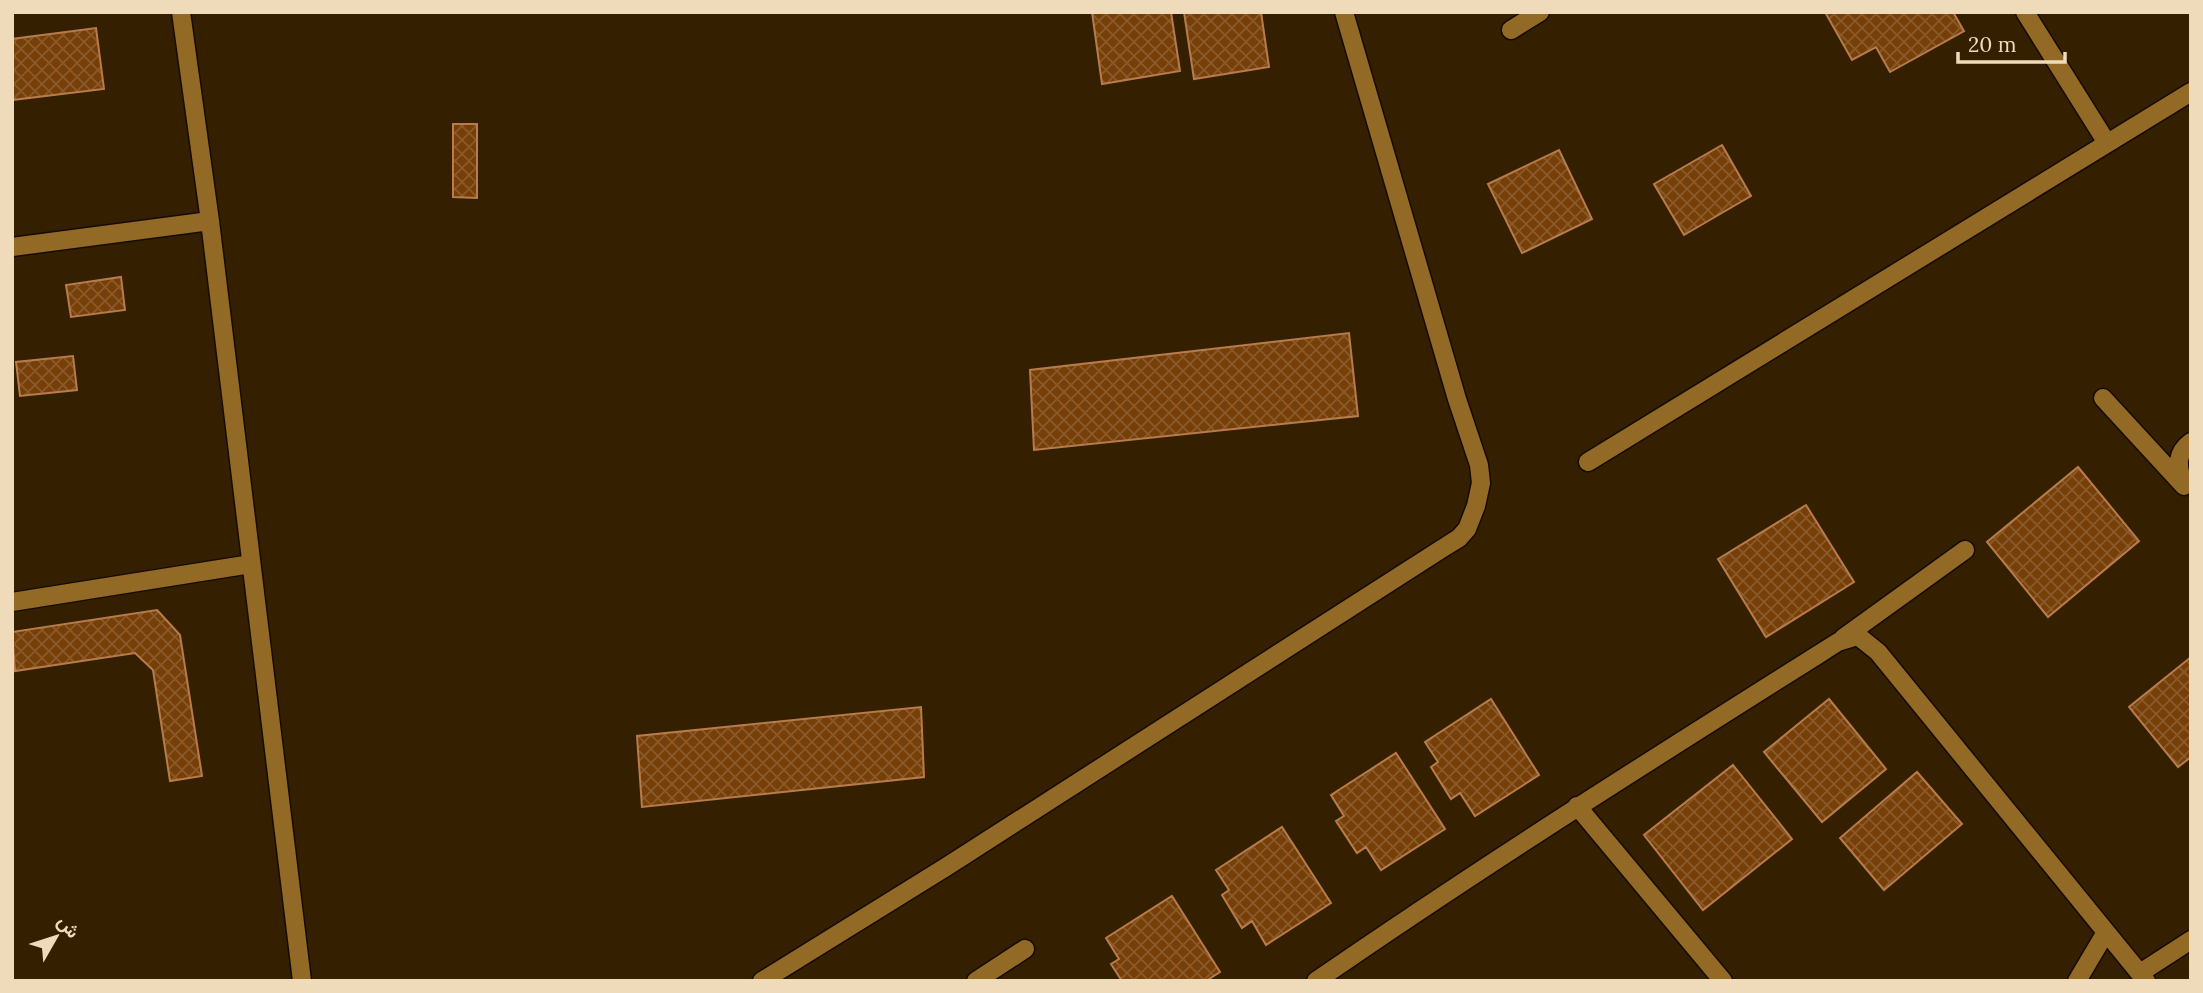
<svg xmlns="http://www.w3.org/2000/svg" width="2203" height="993" viewBox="0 0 2203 993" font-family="Lora,Vazirmatn,serif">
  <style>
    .building { fill: url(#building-cross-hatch); stroke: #b87b4c; stroke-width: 2 }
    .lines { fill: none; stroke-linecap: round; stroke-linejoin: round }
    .minor-casing { stroke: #170b00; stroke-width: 21 }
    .minor { stroke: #926a25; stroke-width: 18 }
  </style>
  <defs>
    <pattern id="building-cross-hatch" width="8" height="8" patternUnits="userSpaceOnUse" patternTransform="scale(1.75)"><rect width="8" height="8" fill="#763f08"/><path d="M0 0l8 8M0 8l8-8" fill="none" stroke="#8a5a2a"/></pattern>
  </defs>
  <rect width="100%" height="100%" fill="#342000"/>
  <path class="building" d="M 1092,12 L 1171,12 L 1180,71 L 1102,84 Z
    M 1184,12 L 1261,12 L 1269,67 L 1194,79 Z
    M 1825,12 L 1953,12 L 1964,31 L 1890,72 L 1876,47 L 1852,60 Z
    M 96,28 L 104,89 L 12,100 L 12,39 Z
    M 453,124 L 477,124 L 477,198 L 453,197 Z
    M 1722,145 L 1751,196 L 1684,235 L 1654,184 Z
    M 1559,150 L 1592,219 L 1522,253 L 1488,184 Z
    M 121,277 L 125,310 L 71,317 L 66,285 Z
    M 1349,333 L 1358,416 L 1034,450 L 1030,370 Z
    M 73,356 L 77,390 L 20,396 L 16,362 Z
    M 2078,467 L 2139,541 L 2048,617 L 1987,542 Z
    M 1806,505 L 1854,582 L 1766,637 L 1718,559 Z
    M 157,610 L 180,635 L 202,776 L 170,781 L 153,670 L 135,653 L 15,671 L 12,632 Z
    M 2191,657 L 2191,757 L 2178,767 L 2129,707 Z
    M 1491,699 L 1539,775 L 1475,816 L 1460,793 L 1451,799 L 1431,767 L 1438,762 L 1425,742 Z
    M 1829,699 L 1886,769 L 1822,822 L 1764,752 Z
    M 921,707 L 924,777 L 642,807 L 637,736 Z
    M 1396,753 L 1445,829 L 1381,870 L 1366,847 L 1357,853 L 1336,821 L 1344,816 L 1331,795 Z
    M 1733,765 L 1792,839 L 1703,910 L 1644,835 Z
    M 1917,772 L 1962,824 L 1884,890 L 1840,838 Z
    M 1282,827 L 1331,903 L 1266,945 L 1252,921 L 1242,928 L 1222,895 L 1229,890 L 1216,870 Z
    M 1172,896 L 1220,972 L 1206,981 L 1122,981 L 1111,964 L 1119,959 L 1106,938 Z"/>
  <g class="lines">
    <g class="minor-casing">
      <path id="minor" d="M 181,12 L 210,221 L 302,981
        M 2025,12 L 2107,143
        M 1511,30 L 1540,12
        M 12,247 L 210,221
        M 2103,398 L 2184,486
        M 1588,462 L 2191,92
        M 2183,482 C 2177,466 2176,453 2191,442
        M 12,602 L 251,564
        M 1843,638 L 1965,550
        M 1577,806 L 1723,981
        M 2140,973 L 2191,940
        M 762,981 L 946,867 L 1443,548 L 1459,538 L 1467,529 L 1476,506 L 1481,483 L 1479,465 L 1457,399 L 1344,12
        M 976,981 L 1025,949
        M 1316,981 C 1487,863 1662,753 1838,642 L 1858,636 L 1878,652 L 2146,981
        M 2077,981 L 2106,932"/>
    </g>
    <use href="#minor" class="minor"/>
  </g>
  <rect width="2203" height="993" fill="none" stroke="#efdab9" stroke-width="28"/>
  <g transform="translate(56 937) rotate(51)" stroke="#342000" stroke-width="5" paint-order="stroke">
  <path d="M0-5L12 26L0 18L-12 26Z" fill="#efdab9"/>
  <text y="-10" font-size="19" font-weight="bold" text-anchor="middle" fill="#efdab9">ش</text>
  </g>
  <path d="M1958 52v10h107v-10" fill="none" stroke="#efdab9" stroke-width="3.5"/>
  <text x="1968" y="52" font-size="21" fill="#efdab9" stroke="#342000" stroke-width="5" paint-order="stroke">20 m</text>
</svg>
